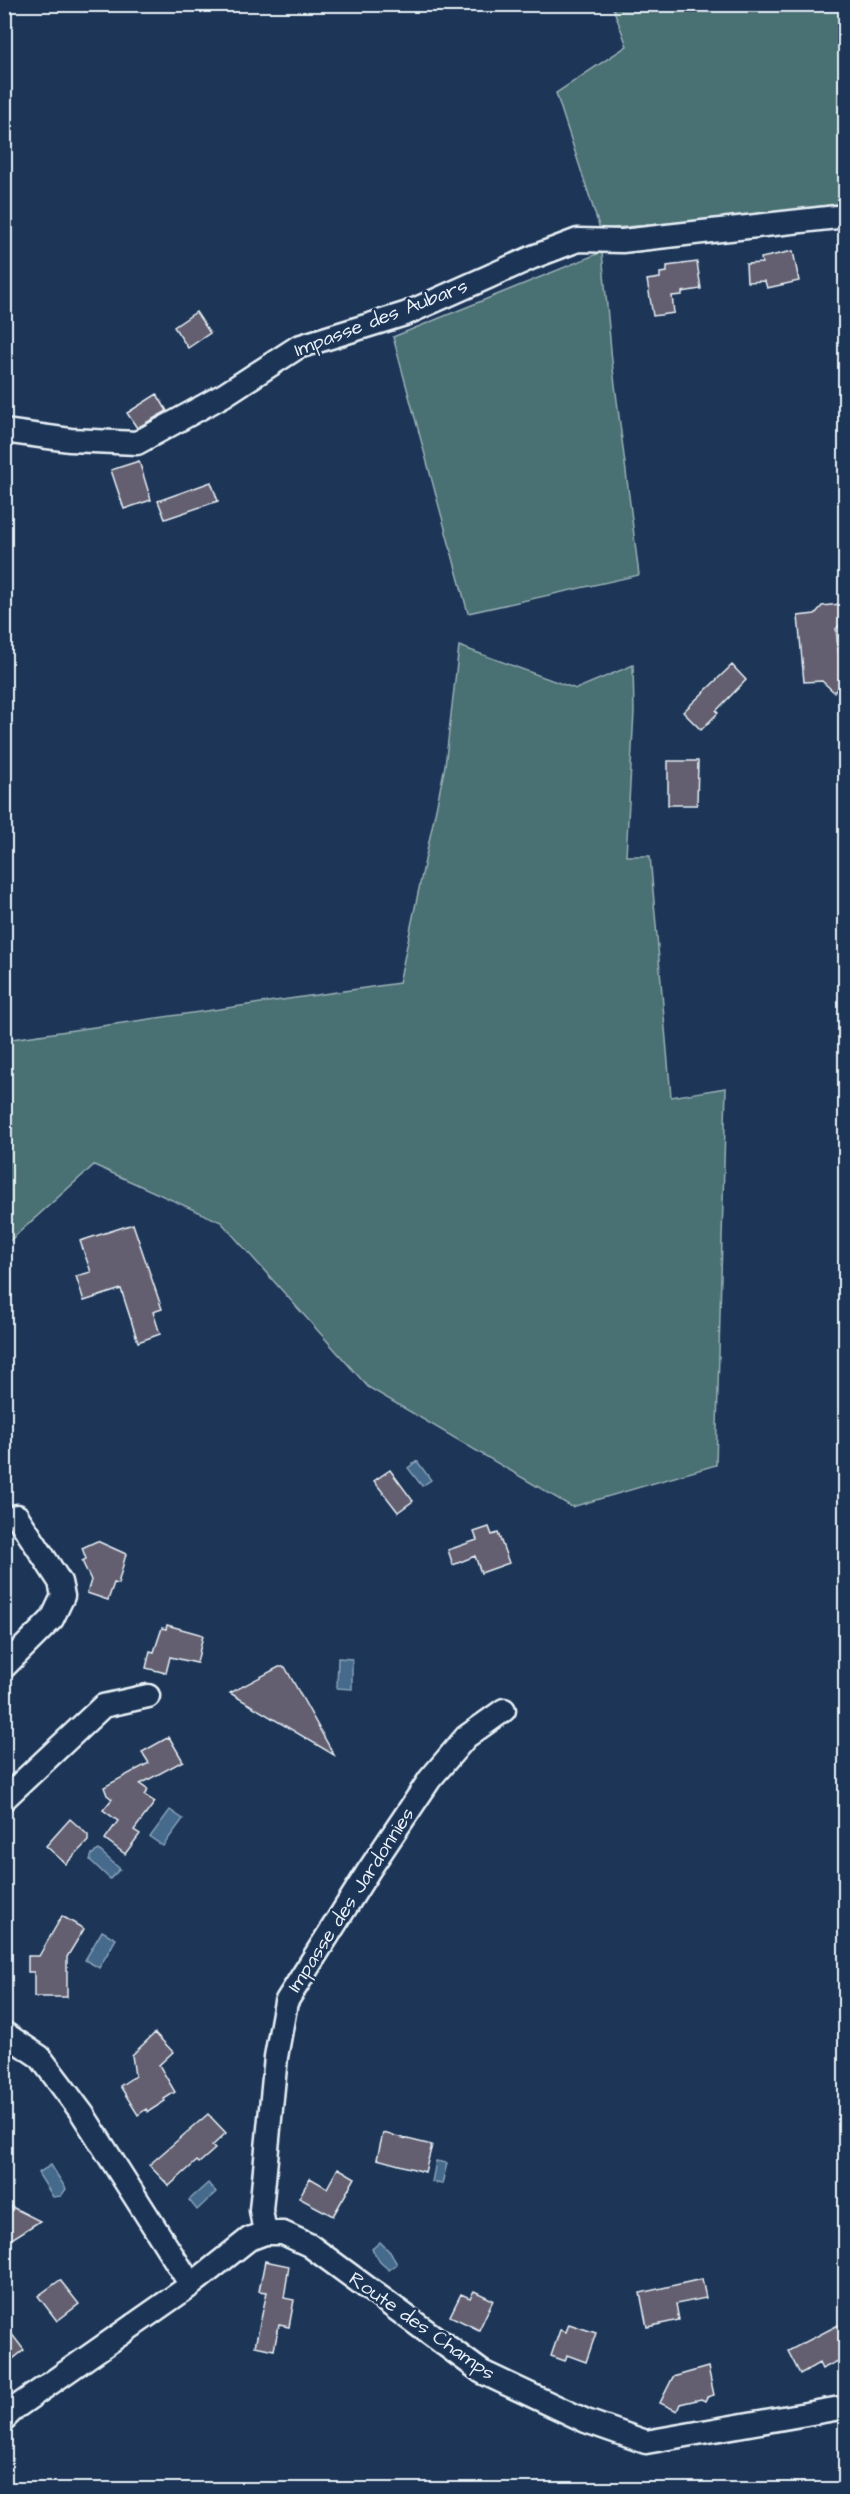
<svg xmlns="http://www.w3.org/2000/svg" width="850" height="2494" viewBox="0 0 850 2494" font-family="'Architects Daughter',sans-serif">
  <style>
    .green { fill: #4a7073; stroke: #99b0b6; stroke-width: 1.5 }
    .water { fill: #446b8c; stroke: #86a1b7; stroke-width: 1.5 }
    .building { fill: #635f6f; stroke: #e8f1f8; stroke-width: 1.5 }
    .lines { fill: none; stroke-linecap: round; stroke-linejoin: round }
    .minor-casing { stroke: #e8f1f8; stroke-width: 27 }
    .minor { stroke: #1d3557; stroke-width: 22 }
    .labels { text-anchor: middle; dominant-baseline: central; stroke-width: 5; stroke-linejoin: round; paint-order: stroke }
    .street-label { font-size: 20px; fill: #e8f1f8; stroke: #1d3557 }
  </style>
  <rect width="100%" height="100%" fill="#1d3557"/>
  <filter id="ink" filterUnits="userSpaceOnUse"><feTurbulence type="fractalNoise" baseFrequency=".0167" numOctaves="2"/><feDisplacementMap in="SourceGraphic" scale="12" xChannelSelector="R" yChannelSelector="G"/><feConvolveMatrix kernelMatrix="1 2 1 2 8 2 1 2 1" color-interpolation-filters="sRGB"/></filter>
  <g filter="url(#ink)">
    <path class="green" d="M 612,5 L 845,5 L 845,203 L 731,218 L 600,229 L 556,93 L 627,46 Z
      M 602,252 L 612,361 L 639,575 L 468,613 L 393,337 Z
      M 459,646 L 576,689 L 633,665 L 634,712 L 626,856 L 650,856 L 671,1097 L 726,1088 L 716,1465 L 572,1507 L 368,1387 L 221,1222 L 94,1165 L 5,1245 L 5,1040 L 399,983 L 445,766 Z"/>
    <path class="water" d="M 417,1461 L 431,1480 L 422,1486 L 408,1468 Z
      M 338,1658 L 352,1659 L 352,1689 L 337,1688 Z
      M 170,1810 L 183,1819 L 163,1846 L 150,1837 Z
      M 99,1850 L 120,1869 L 110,1879 L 90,1860 L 92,1854 Z
      M 102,1931 L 116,1939 L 99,1968 L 85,1960 Z
      M 436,2161 L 447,2163 L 442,2184 L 432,2182 Z
      M 51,2165 L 66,2189 L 61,2196 L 53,2197 L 38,2173 Z
      M 208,2183 L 216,2192 L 197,2210 L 189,2200 Z
      M 380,2242 L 390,2252 L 397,2264 L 389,2270 L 380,2262 L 372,2249 Z"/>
    <path class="building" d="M 793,251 L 799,281 L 767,288 L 765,281 L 747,282 L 746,264 L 762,263 L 761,258 Z
      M 697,262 L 701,289 L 682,292 L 682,295 L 672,296 L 674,313 L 653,316 L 647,280 L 660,278 L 660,273 L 667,272 L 667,266 Z
      M 196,312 L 210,333 L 188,348 L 174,327 Z
      M 157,394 L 167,411 L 137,428 L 127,413 Z
      M 139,461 L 151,500 L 124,509 L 111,470 Z
      M 211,482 L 218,501 L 165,519 L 158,501 Z
      M 840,604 L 842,622 L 836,629 L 840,666 L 846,671 L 846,680 L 834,692 L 822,681 L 804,682 L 798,616 L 815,614 L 822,606 Z
      M 732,665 L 746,680 L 716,711 L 718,713 L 701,730 L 683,712 Z
      M 668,761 L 698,761 L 697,805 L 668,805 Z
      M 133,1224 L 162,1309 L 153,1312 L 160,1334 L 138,1342 L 121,1289 L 84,1301 L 76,1276 L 91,1272 L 80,1241 Z
      M 390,1470 L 413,1501 L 398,1512 L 374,1481 Z
      M 489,1527 L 492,1535 L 498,1533 L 509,1563 L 481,1573 L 475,1556 L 453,1565 L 448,1550 L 477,1540 L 474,1532 Z
      M 97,1541 L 126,1554 L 118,1584 L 114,1583 L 108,1600 L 87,1593 L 91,1580 L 82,1561 L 86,1559 L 82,1548 Z
      M 167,1625 L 203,1635 L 197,1663 L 170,1657 L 166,1673 L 146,1668 L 150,1651 L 154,1652 L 162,1628 L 166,1629 Z
      M 279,1667 L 285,1667 L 334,1755 L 230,1693 Z
      M 169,1737 L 183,1761 L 140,1784 L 148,1790 L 144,1795 L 155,1802 L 134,1830 L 140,1834 L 125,1854 L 105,1839 L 118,1821 L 103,1810 L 112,1799 L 107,1795 L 104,1787 L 149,1763 L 142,1752 Z
      M 70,1819 L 88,1835 L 88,1841 L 66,1864 L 46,1846 Z
      M 62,1916 L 84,1929 L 67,1957 L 67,1997 L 34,1997 L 34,1972 L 28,1972 L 28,1956 L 39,1956 Z
      M 155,2033 L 173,2052 L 159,2065 L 175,2092 L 164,2099 L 165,2101 L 148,2112 L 146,2109 L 138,2115 L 120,2086 L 135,2076 L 132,2055 Z
      M 208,2114 L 226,2133 L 212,2146 L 215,2149 L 199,2163 L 197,2161 L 169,2186 L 149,2165 Z
      M 383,2133 L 432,2145 L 425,2172 L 377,2159 Z
      M 338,2168 L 355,2178 L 333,2216 L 299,2198 L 310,2178 L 327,2188 Z
      M 4,2203 L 40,2221 L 4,2244 Z
      M 265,2261 L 289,2266 L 284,2298 L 294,2300 L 289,2327 L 279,2325 L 274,2350 L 255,2346 L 267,2292 L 259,2291 Z
      M 702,2279 L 706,2298 L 676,2304 L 679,2320 L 647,2327 L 640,2293 Z
      M 60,2280 L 79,2304 L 57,2321 L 38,2296 Z
      M 474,2291 L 493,2300 L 479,2330 L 450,2316 L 461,2294 L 470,2298 Z
      M 846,2321 L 846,2357 L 822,2369 L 819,2363 L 800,2374 L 788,2351 Z
      M 4,2324 L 24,2350 L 4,2366 Z
      M 569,2324 L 596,2333 L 586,2362 L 567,2355 L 565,2361 L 551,2356 L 560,2330 L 566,2332 Z
      M 708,2367 L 714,2395 L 707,2397 L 705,2401 L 701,2399 L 680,2404 L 677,2411 L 660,2403 L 673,2377 Z"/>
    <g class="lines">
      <g class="minor-casing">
        <path id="minor" d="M 4,431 L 70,440 L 137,443 L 224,395 L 298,347 L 405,314 L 533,257 L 578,240 L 622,241 L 846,216
          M 4,1667 L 52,1619 L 63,1596 L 60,1582 L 17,1516
          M 4,1799 L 103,1706 L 148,1696
          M 4,2033 L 40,2057 L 82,2113 L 191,2285
          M 265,2233 L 261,2210 L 276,2057 L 286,2002 L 369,1870 L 430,1779 L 466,1737 L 504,1710
          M 4,2419 L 15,2408 L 191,2285 L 249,2239 L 265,2233 L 283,2233 L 309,2245 L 482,2372 L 586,2421 L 646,2442 L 846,2407"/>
      </g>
      <use href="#minor" class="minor"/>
    </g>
  </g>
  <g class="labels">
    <g class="street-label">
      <text transform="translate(381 318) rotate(-21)">Impasse des Aubars</text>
      <text transform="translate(351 1900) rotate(-57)">Impasse des Jardonnies</text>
      <text transform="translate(422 2326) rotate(35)">Route des Champs</text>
    </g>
  </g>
  <rect width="850" height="2494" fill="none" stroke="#1d3557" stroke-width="24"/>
  <rect x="12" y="12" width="826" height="2470" fill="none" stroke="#e8f1f8" stroke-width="2" filter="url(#ink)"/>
</svg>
